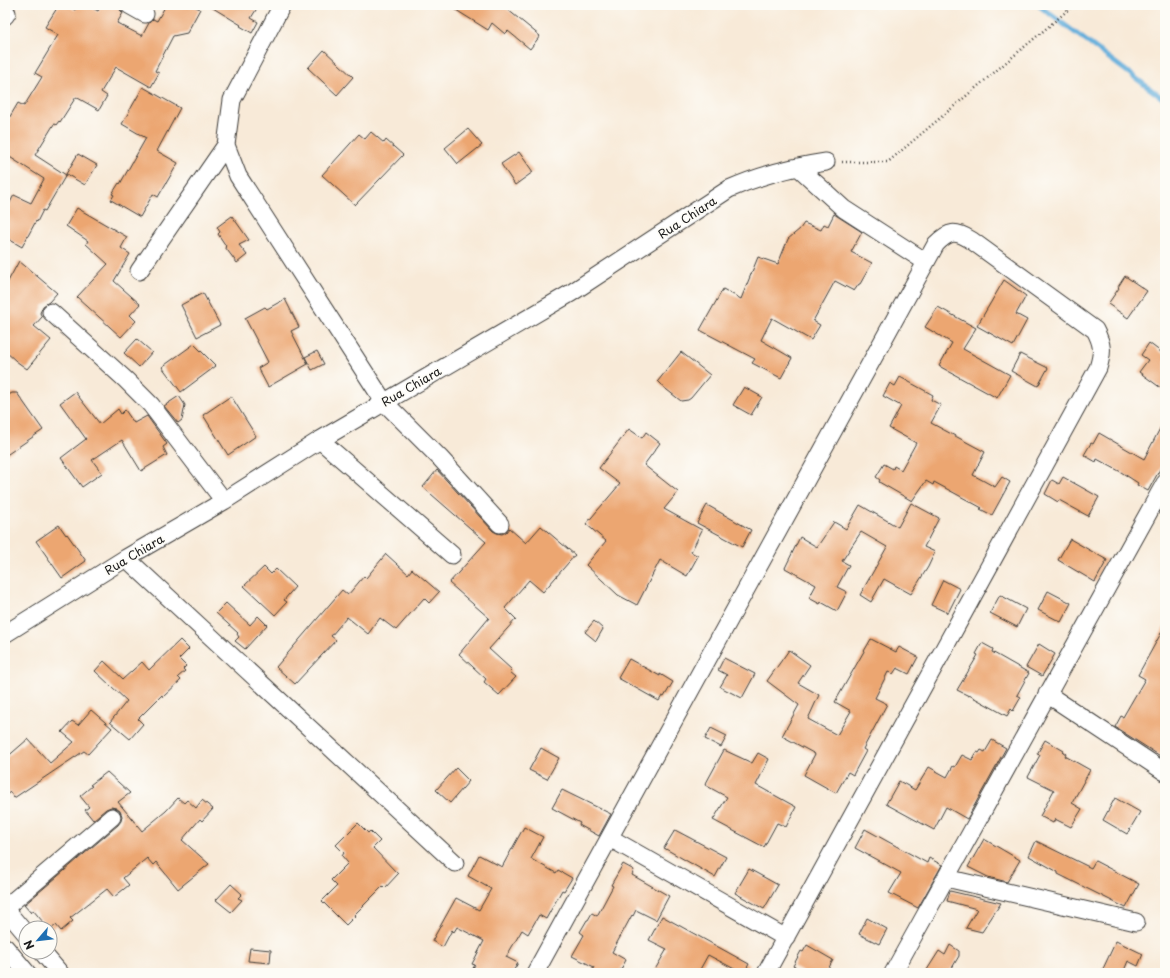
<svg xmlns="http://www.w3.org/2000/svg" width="1170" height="978" viewBox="0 0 1170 978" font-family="'Playpen Sans',sans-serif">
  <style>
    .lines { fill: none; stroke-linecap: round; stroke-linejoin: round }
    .stream { stroke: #62adda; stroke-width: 5 }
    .building { fill: #eca671 }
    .minor-casing { stroke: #3d3b38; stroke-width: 19 }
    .path { stroke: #3d3b38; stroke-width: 2.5; stroke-dasharray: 1 3; stroke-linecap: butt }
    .minor { stroke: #fff; stroke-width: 17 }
    .labels { text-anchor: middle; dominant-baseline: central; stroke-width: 3.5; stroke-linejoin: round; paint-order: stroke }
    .street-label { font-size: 12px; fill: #1c1c1c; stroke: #fdfcf7 }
  </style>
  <rect width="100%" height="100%" fill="#fdfcf7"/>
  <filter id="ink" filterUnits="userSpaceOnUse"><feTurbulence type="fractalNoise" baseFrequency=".025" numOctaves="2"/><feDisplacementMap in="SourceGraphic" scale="8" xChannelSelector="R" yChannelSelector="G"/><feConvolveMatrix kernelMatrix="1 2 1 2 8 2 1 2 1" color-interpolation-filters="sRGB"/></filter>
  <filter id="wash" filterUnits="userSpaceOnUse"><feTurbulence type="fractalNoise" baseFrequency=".012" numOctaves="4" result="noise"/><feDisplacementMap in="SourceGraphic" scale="16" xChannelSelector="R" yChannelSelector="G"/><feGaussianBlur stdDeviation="0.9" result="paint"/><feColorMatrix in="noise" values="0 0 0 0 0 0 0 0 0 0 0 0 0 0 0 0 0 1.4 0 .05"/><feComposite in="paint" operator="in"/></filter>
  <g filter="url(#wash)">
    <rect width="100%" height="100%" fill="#f8ead8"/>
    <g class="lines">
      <path class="stream" d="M 1038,5 L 1165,100"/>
    </g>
    <g id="blocks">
      <path class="building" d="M 59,5 L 67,5 L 75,10 L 78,5 L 87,5 L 98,11 L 101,5 L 119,5 L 120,10 L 123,13 L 117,23 L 142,36 L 149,23 L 153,19 L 157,21 L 166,5 L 192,5 L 200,9 L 187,33 L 173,36 L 155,71 L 159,73 L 151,87 L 116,67 L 101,92 L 107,96 L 99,110 L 76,97 L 60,122 L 59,121 L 56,125 L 54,124 L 35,155 L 66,175 L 45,211 L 43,210 L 37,222 L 36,221 L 22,247 L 5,237 L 5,212 L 14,195 L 31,203 L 44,179 L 5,154 L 5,125 L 18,103 L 24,106 L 42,77 L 35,73 L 58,35 L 45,27 Z
        M 208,5 L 259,5 L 251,18 L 258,22 L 252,33 L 240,26 L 241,25 Z
        M 448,5 L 502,5 L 540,36 L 530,49 L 508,31 L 505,34 L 492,23 L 488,30 Z
        M 324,50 L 353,77 L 337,95 L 308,68 Z
        M 143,87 L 180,108 L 157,151 L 178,163 L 158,197 L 153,194 L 140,217 L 111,200 L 114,195 L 112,194 L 119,183 L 120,184 L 146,138 L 122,124 Z
        M 468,129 L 482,145 L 458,164 L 445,148 Z
        M 371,132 L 384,143 L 386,140 L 403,155 L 355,205 L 322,175 L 359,134 L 365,139 Z
        M 519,152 L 533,172 L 515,185 L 501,164 Z
        M 78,154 L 97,165 L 85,185 L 66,174 Z
        M 77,208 L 127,237 L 121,248 L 130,254 L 114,281 L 140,304 L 130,315 L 136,321 L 121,337 L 77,297 L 108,264 L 86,244 L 88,241 L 66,226 Z
        M 834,214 L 862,232 L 851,252 L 872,263 L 860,284 L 859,284 L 854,291 L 835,281 L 813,321 L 820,325 L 811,340 L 772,318 L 761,340 L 792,358 L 781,378 L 752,363 L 755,359 L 700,330 L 723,289 L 741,299 L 758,257 L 778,264 L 788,239 L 800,229 L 804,223 L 821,230 L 824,224 L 828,226 Z
        M 232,216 L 249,240 L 239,245 L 247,255 L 237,263 L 225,247 L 226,246 L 218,234 L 220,232 L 217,227 Z
        M 19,261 L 57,293 L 49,302 L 43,306 L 40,313 L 42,317 L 34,326 L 51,340 L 27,369 L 16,361 L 5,351 L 5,287 Z
        M 1125,276 L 1147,291 L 1128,318 L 1108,304 L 1119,288 L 1118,287 Z
        M 1004,280 L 1026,296 L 1016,314 L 1027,320 L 1013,346 L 977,326 Z
        M 203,293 L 220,325 L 197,337 L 181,305 Z
        M 285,299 L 299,327 L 291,331 L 308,364 L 268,387 L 258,368 L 268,362 L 245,318 L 265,307 L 267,309 Z
        M 938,307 L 976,328 L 963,349 L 1010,375 L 997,398 L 939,366 L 952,343 L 925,327 Z
        M 137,339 L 152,352 L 139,367 L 124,353 Z
        M 1149,343 L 1165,355 L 1165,391 L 1139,372 L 1148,360 L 1141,355 Z
        M 194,344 L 216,366 L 181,392 L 162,367 Z
        M 317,351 L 324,364 L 312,370 L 305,357 Z
        M 681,352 L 710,375 L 691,398 L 688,400 L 681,401 L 662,386 L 662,385 L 658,381 Z
        M 1020,354 L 1048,368 L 1038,386 L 1011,371 Z
        M 900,377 L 933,395 L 931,400 L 941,405 L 931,423 L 985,452 L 973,475 L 995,487 L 1002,477 L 1010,482 L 992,515 L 980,509 L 982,508 L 934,482 L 933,485 L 926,481 L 912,501 L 879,482 L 880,480 L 876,477 L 884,464 L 893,469 L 894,466 L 901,470 L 916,443 L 889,428 L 901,406 L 883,396 L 890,383 L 895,386 Z
        M 744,387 L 762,397 L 751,415 L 733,405 Z
        M 75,392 L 100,424 L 118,409 L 121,414 L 125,410 L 134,423 L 147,416 L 167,444 L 163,447 L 167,455 L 141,471 L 122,440 L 92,460 L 102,473 L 82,487 L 61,458 L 86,439 L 60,403 Z
        M 12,393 L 17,393 L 43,430 L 5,456 L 5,397 Z
        M 179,396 L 185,405 L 182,420 L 178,423 L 164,406 Z
        M 231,396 L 256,436 L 228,455 L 203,415 Z
        M 1165,419 L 1165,460 L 1148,491 L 1137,485 L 1138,483 L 1121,472 L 1097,459 L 1096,462 L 1084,455 L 1091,443 L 1093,444 L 1099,433 L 1144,459 Z
        M 629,429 L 642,438 L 646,432 L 660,443 L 644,465 L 678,492 L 664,509 L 702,530 L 691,552 L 698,556 L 687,576 L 660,560 L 637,605 L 618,595 L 586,565 L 606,541 L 586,524 L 620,484 L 599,468 Z
        M 437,470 L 493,531 L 497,533 L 502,534 L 506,532 L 509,528 L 526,543 L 541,526 L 575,555 L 543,592 L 529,580 L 505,608 L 516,619 L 489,649 L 512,670 L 510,672 L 516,677 L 499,695 L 484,682 L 486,679 L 459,654 L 489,618 L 449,583 L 486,542 L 423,487 Z
        M 1063,477 L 1099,497 L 1088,516 L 1059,500 L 1058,502 L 1045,494 L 1052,480 L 1059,484 Z
        M 911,503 L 939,518 L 924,547 L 935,552 L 928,567 L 911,594 L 884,579 L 871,602 L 860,595 L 887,547 L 861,532 L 842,561 L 849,565 L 837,587 L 847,592 L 837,611 L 821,602 L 820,604 L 809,598 L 816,585 L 785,568 L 800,537 L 817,547 L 834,522 L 846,529 L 860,505 L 898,527 Z
        M 707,505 L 751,530 L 742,547 L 697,523 Z
        M 59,525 L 66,535 L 67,534 L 86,561 L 62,578 L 36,541 Z
        M 1070,539 L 1107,560 L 1095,582 L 1058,560 Z
        M 386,554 L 408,574 L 412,569 L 439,592 L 429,603 L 424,598 L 396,630 L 380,618 L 368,634 L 347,617 L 331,636 L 336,640 L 295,684 L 276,667 L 342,590 L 348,595 L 364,576 L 366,578 Z
        M 264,567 L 271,574 L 276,569 L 295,587 L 284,600 L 287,602 L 275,615 L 244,586 Z
        M 943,580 L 960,589 L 948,613 L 931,605 Z
        M 1048,591 L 1071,603 L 1061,622 L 1038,610 Z
        M 1000,595 L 1026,609 L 1017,627 L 990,613 Z
        M 226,603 L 250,625 L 258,616 L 267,625 L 245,649 L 235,641 L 239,637 L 237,634 L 238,633 L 216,613 Z
        M 594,621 L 603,629 L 596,641 L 585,632 Z
        M 1165,626 L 1165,759 L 1115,727 L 1121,716 L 1123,717 L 1145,679 L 1138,675 Z
        M 871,639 L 896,652 L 899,647 L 918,657 L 909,674 L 897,668 L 893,674 L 888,672 L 875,698 L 887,704 L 863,749 L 866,751 L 853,775 L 848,772 L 836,793 L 804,775 L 815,754 L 782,736 L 799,705 L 767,681 L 789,650 L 810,665 L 798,683 L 819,695 L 808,719 L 837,735 L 851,711 L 835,702 Z
        M 180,640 L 189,649 L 179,659 L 186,666 L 183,669 L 185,671 L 178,677 L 181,680 L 163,697 L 162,695 L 138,719 L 143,724 L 130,739 L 110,722 L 127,701 L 95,671 L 104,661 L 123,679 L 142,662 L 149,670 Z
        M 982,643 L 993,649 L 992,652 L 1029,673 L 1017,695 L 1021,697 L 1013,711 L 1011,709 L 1007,716 L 969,695 L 969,696 L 957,690 L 978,655 L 976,654 Z
        M 1039,644 L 1055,654 L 1042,676 L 1026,667 Z
        M 724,658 L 755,674 L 742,698 L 720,687 L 727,675 L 718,670 Z
        M 629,659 L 660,676 L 660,674 L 673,682 L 664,697 L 662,696 L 659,701 L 618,678 Z
        M 91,710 L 112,728 L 88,754 L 84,751 L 14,798 L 10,792 L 5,796 L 5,759 L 28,739 L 50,763 L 74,742 L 62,732 L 72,721 L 78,725 Z
        M 711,728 L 727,736 L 721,747 L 705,739 Z
        M 992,740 L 1006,748 L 967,819 L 946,807 L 934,830 L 886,804 L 899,781 L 915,790 L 929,767 L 947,777 L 953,766 L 955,767 L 962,755 L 972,760 L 977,752 L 979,753 L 981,750 L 985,752 Z
        M 1045,740 L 1064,751 L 1063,752 L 1066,754 L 1065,756 L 1090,770 L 1072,803 L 1082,809 L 1071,827 L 1055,819 L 1053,823 L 1040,816 L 1054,790 L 1028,777 L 1040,755 L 1037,754 Z
        M 541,748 L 559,758 L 547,779 L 529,770 Z
        M 724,750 L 752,763 L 758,753 L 769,759 L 756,785 L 796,807 L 786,827 L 777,823 L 764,847 L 713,820 L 727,797 L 705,785 Z
        M 456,768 L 469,781 L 450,803 L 436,790 Z
        M 107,772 L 130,793 L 118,802 L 142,831 L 166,811 L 178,798 L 184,803 L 187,800 L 196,808 L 202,800 L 213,809 L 202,821 L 200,819 L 182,840 L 209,864 L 178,889 L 156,862 L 153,865 L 147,858 L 123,878 L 129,885 L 114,897 L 107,889 L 70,918 L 73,921 L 61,931 L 56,925 L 50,930 L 50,928 L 48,928 L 33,910 L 31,913 L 24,905 L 118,825 L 121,821 L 122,816 L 120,811 L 116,808 L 111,807 L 106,809 L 93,820 L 85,810 L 89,807 L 80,796 L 92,786 L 90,785 Z
        M 562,790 L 611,814 L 599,836 L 579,825 L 580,823 L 552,808 Z
        M 1115,798 L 1140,812 L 1127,834 L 1103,820 Z
        M 358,823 L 368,833 L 370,831 L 380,841 L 373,848 L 398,874 L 385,888 L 383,886 L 354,915 L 355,916 L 346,925 L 322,901 L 337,886 L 331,880 L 348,863 L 342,856 L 344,853 L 336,845 Z
        M 524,827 L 543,837 L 531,859 L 556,873 L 558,870 L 572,878 L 564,891 L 562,890 L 546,919 L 539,915 L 528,934 L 522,930 L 506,957 L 518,963 L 512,973 L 470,973 L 475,965 L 472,964 L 484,941 L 457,927 L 454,932 L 452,930 L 443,947 L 432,941 L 456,898 L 479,910 L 491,889 L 468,876 L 479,855 L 502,867 Z
        M 865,829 L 927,863 L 929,858 L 942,865 L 918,908 L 889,893 L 901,873 L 855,848 Z
        M 675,830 L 726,857 L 715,877 L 664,848 Z
        M 984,839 L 1020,860 L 1007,882 L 988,877 L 968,867 Z
        M 1036,841 L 1091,868 L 1095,861 L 1139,884 L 1126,908 L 1058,874 L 1058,872 L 1029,856 Z
        M 623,864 L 634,870 L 632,875 L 669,896 L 656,920 L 636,910 L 633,916 L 632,915 L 612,952 L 626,960 L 619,973 L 591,973 L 594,967 L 572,956 L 584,935 L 580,932 L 587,920 L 588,920 L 592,913 L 597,916 L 613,886 L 611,885 Z
        M 749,869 L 778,885 L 764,909 L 735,893 Z
        M 231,884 L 242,894 L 238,898 L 242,900 L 231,912 L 216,900 Z
        M 950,891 L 1001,903 L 982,932 L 966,928 L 977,909 L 947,901 Z
        M 662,916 L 749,964 L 744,973 L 742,973 L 708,955 L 698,973 L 653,973 L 667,949 L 649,940 Z
        M 867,918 L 887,929 L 879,944 L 859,934 Z
        M 1116,941 L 1143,954 L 1138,966 L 1128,961 L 1123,973 L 1101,973 Z
        M 807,945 L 833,960 L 826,973 L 806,973 L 793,966 L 801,951 L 803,952 Z
        M 950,945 L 959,951 L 959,956 L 949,973 L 925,973 L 939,951 L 945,955 Z
        M 250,948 L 271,950 L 270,963 L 248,961 Z"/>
    </g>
  </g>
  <g filter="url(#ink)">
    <use href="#blocks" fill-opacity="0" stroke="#3d3b38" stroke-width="1"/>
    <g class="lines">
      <g class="minor-casing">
        <path id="minor" d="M 129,5 L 145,14
          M 282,5 L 232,100 L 226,145 L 238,176 L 384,402 L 440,458 L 500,524
          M 5,16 L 7,13
          M 798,167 L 844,209 L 926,262
          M 139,271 L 226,145
          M 51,312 L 126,380 L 151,405 L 224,501
          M 320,440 L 452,555
          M 126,558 L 455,863
          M 5,634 L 126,558 L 224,501 L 320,440 L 571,293 L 729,189 C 760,175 792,167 826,162
          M 1047,694 L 1165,772
          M 610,838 L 786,938
          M 946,878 L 1136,922
          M 5,908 L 112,817
          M 5,909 L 26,934
          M 5,947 L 27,973
          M 42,952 L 60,973
          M 535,973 L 936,244 C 949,231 955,230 971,240 L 1095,330 C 1103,345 1103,352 1098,368 L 766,973
          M 893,973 L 1165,483"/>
      </g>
      <path class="path" d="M 842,162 L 888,162 L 1074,5"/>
      <use href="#minor" class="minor"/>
    </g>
  </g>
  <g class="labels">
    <g class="street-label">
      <text transform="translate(687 217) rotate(-33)">Rua Chiara</text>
      <text transform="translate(411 386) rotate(-30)">Rua Chiara</text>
      <text transform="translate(134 554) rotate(-31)">Rua Chiara</text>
    </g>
  </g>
  <rect width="1170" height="978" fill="none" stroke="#fdfcf7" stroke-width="20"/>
  <g transform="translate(38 940) rotate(242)"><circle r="19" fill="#fdfcf7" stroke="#a3a29f"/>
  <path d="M0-3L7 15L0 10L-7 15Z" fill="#1f6fb2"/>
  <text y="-6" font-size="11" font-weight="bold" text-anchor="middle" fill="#1c1c1c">N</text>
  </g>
</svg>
